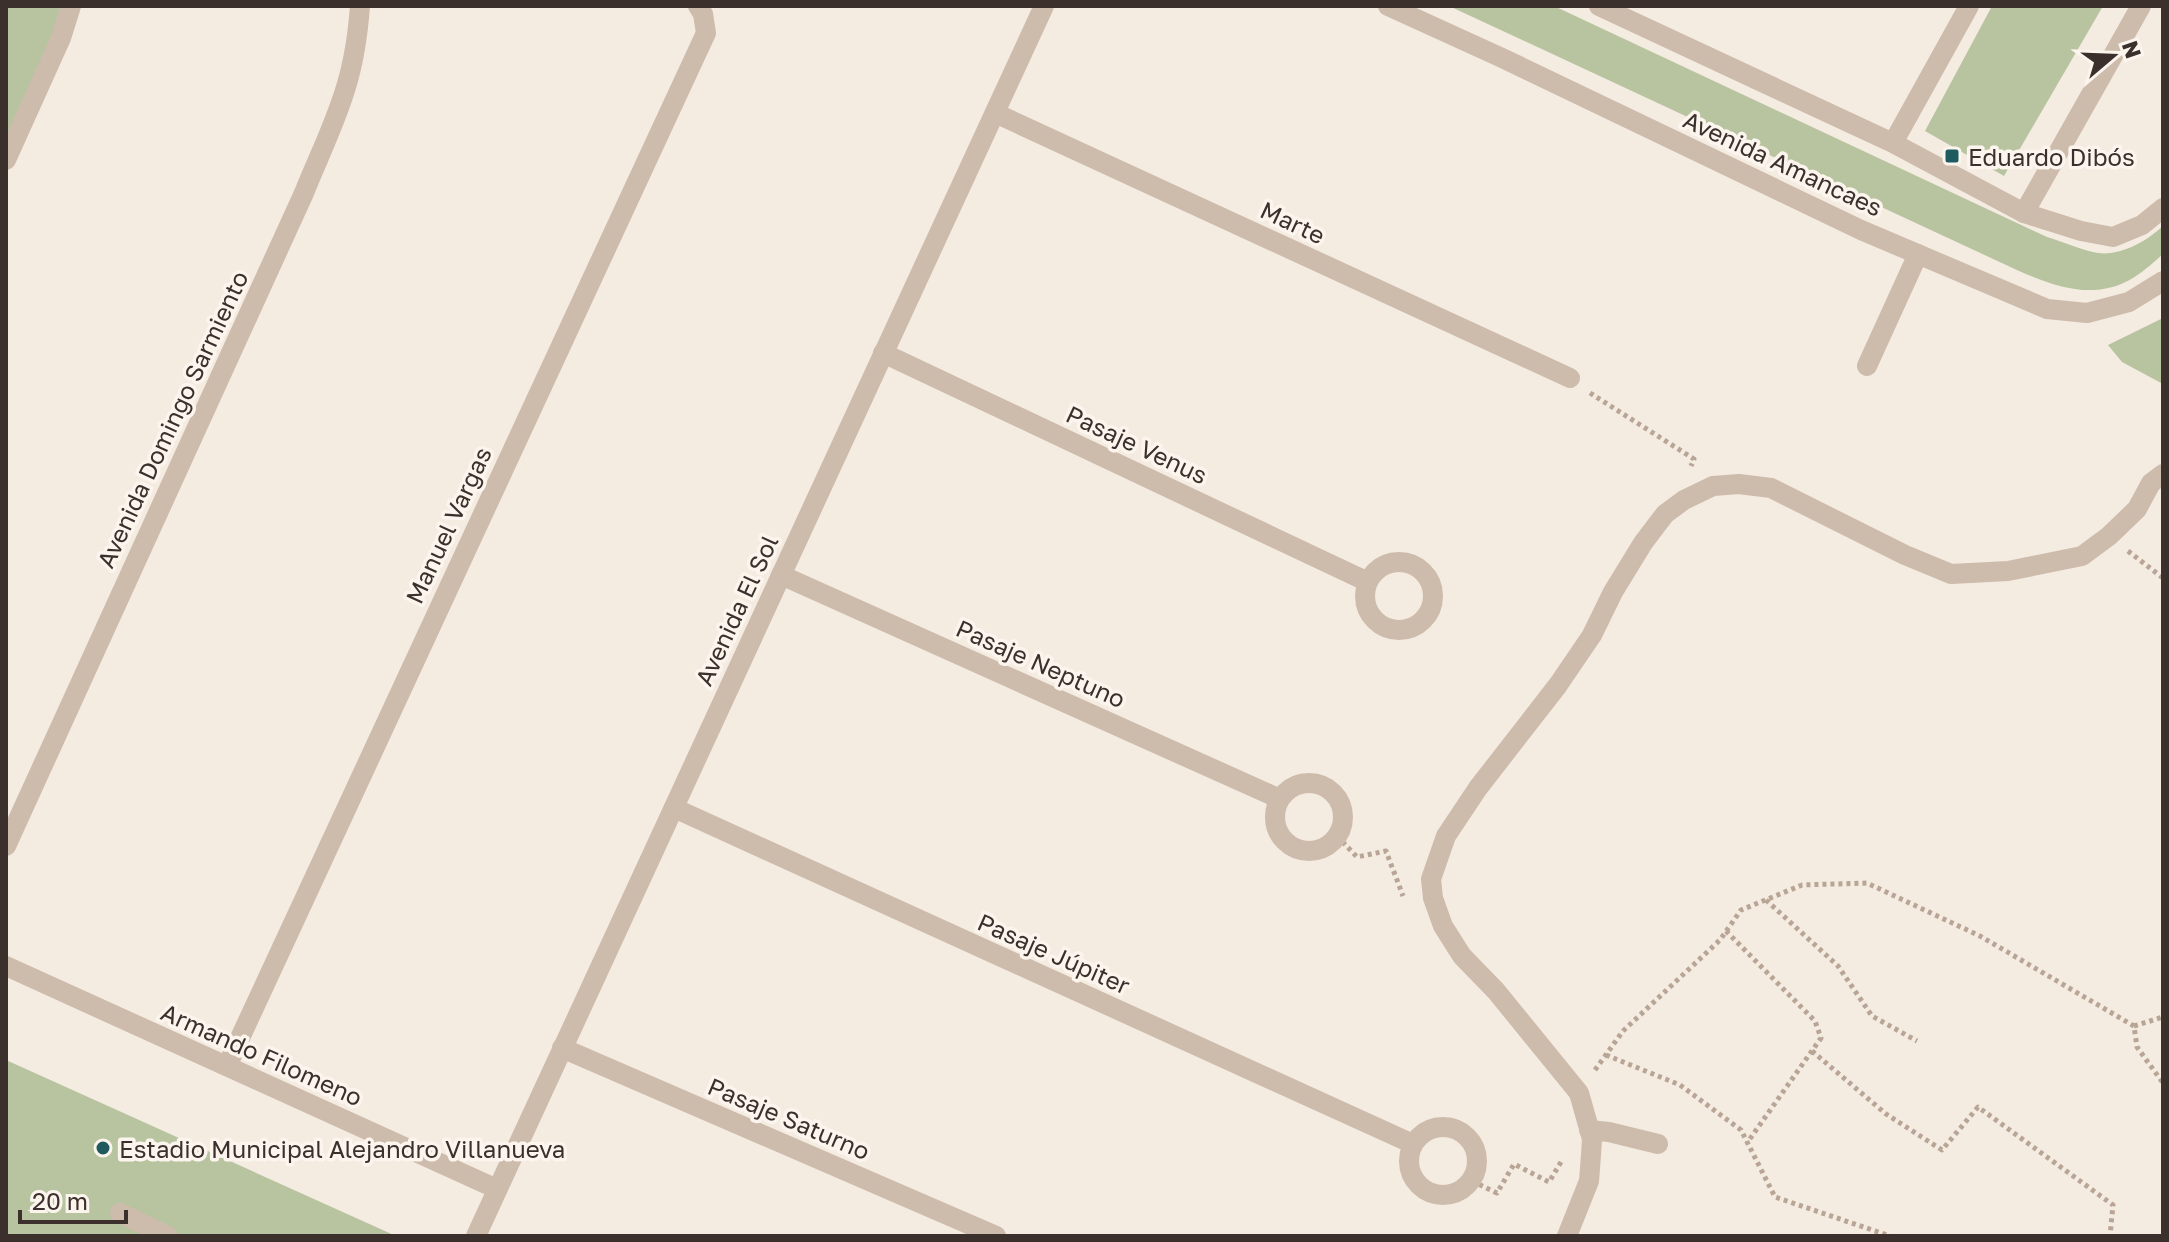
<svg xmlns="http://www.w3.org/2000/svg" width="2169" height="1242" viewBox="0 0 2169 1242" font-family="'Golos Text',sans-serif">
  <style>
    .green { fill: #b8c4a0 }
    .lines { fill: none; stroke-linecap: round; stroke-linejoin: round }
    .path { stroke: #b9a596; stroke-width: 5; stroke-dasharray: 4 4; stroke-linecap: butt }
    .service { stroke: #cdbbac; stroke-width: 20 }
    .minor { stroke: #cdbbac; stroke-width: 20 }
    .tertiary { stroke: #cdbbac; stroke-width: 20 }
    .poi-dot { fill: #1f5a5e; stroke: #fbf5ee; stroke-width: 3 }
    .labels { text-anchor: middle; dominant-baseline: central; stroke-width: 7; stroke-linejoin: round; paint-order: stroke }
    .poi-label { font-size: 24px; fill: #3b302b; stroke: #fbf5ee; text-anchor: start }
    .street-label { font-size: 24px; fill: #3b302b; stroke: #fbf5ee }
  </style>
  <rect width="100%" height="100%" fill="#f4ebe1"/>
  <path class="green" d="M 6,6 L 68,6 L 6,150 Z
    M 1449,6 L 1554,6 L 2047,237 C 2064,242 2081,250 2098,253 C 2121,256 2147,241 2163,226 L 2163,254 C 2154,262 2144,271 2133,278 C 2095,301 2056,287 2019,271 Z
    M 1992,6 L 2103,6 L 2004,176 L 1925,131 Z
    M 2163,318 L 2163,384 L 2122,362 L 2108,345 Z
    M 6,1060 L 396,1236 L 6,1236 Z"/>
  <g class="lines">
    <path class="path" d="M 1590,393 L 1694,459 L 1691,466
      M 2128,551 L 2163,578
      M 1337,836 L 1357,857 L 1386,851 L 1403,896
      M 1766,900 L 1838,966 L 1872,1016 L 1917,1041
      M 1726,931 L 1815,1021 L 1821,1038 L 1747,1143
      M 2134,1026 L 2163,1017
      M 1812,1051 L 1886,1114 L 1942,1150 L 1978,1107 L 2113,1205 L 2110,1236
      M 1606,1055 L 1680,1085 L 1741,1130 L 1775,1197 L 1890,1236
      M 1595,1070 L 1623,1031 L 1720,940 L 1741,910 L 1802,885 L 1867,883 L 1980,936 L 2134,1026 L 2137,1047 L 2163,1083
      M 1472,1181 L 1497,1193 L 1514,1164 L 1549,1182 L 1561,1162"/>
    <path class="service" d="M 1867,366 L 1918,254
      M 1589,1130 L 1609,1132 L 1658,1144
      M 120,1213 L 168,1236"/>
    <path class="minor" d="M 995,113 L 1570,378
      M 6,160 L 61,38 L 71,6
      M 2024,213 L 2141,6
      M 883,353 L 1368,582
      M1365 596a34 34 0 1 1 68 0a34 34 0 1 1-68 0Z
      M 781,575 L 1280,799
      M1275 817a34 34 0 1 1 68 0a34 34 0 1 1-68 0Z
      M 674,808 L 1413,1144
      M 6,846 L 304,193 C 318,158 335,124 346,87 C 354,61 358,33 360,6
      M 562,1048 L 996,1236
      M 227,1066 L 706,33 L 703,14 L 698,6
      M1409 1161a34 34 0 1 1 68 0a34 34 0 1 1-68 0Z
      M 1567,1236 L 1589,1181 L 1591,1155 L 1592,1139 L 1579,1093 L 1496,991 L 1462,956 L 1443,926 L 1433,898 L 1431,879 L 1446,836 L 1478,788 L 1558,685 L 1592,635 L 1613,592 L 1643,543 L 1665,514 L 1684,500 L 1713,486 L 1739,484 L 1771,488 L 1905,555 L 1951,574 L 2008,571 L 2082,556 L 2109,536 L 2137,509 L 2151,483 L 2163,474"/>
    <path class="tertiary" d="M 1388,6 L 1500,57 L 1861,230 L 2047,309 L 2087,313 L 2129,302 L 2163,281
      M 1599,6 L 1893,143 L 2024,213 L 2081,231 L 2113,237 L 2142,225 L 2163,208
      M 1893,143 L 1969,6
      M 6,966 L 497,1189
      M 476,1236 L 1044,6"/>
  </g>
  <g class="poi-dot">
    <rect x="1944" y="148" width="16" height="16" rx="4"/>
    <circle cx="103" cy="1148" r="8"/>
  </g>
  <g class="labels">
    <g class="poi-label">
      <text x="1968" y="156">Eduardo Dibós</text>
      <text x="119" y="1148">Estadio Municipal Alejandro Villanueva</text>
    </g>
    <g class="street-label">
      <text transform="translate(1783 163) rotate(25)">Avenida Amancaes</text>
      <text transform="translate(1293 222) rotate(25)">Marte</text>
      <text transform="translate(172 419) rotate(-65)">Avenida Domingo Sarmiento</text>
      <text transform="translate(1137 444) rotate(25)">Pasaje Venus</text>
      <text transform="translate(448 525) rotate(-65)">Manuel Vargas</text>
      <text transform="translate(736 610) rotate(-65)">Avenida El Sol</text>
      <text transform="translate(1041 663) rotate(24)">Pasaje Neptuno</text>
      <text transform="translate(1054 953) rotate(24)">Pasaje Júpiter</text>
      <text transform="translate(262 1054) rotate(24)">Armando Filomeno</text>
      <text transform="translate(789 1118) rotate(23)">Pasaje Saturno</text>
    </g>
  </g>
  <rect width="2169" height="1242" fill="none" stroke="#3b302b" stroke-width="16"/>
  <g transform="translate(2113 56) rotate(71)" stroke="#fbf5ee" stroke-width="6" paint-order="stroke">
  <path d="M0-6L14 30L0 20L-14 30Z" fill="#3b302b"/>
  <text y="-12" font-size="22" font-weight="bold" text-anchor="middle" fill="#3b302b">N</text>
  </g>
  <path d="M20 1210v12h106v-12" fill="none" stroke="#3b302b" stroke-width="4"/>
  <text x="32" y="1210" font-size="24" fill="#3b302b" stroke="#fbf5ee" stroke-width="6" paint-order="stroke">20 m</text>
</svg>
